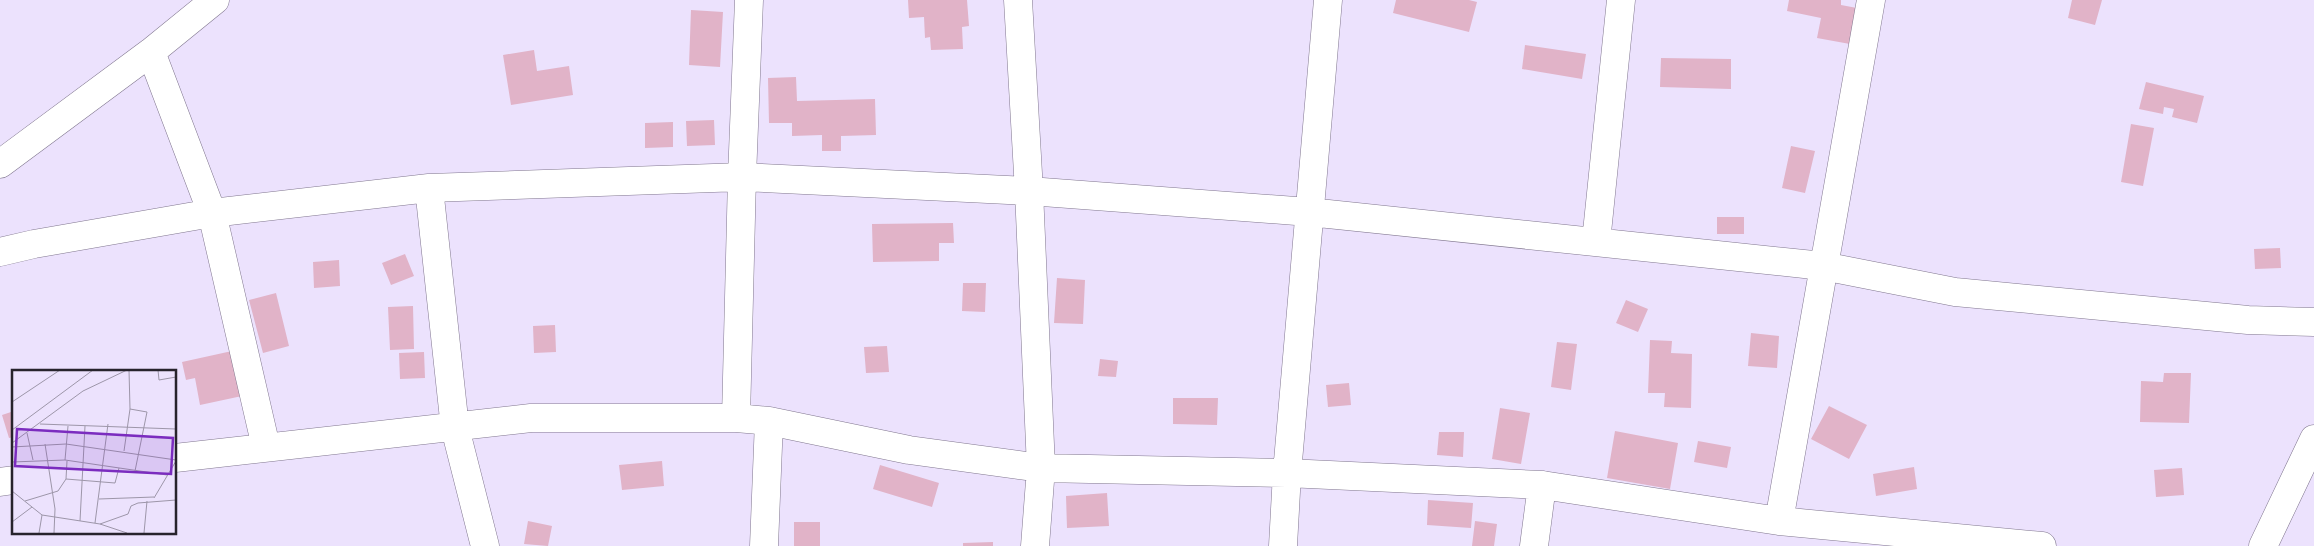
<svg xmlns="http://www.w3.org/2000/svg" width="2314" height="546" viewBox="0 0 2314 546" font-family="Overpass,sans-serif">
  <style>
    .building { fill: #e1b3c8 }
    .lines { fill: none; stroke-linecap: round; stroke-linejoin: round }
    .minor-casing { stroke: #81778f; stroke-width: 29 }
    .minor { stroke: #fff; stroke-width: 28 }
    .inset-road { fill: none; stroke: #9d96a9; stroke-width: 1 }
    .view { fill: #7b2cbf; fill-opacity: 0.15; stroke: #7b2cbf; stroke-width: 2.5 }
    .inset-edge { fill: none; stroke: #27232c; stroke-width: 2.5 }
  </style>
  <rect width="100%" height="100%" fill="#ece2fd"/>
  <path class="building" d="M 908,0 L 967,0 L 969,26 L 962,27 L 963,49 L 931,50 L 930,37 L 925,38 L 924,17 L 909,18 Z
    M 1396,0 L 1469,0 L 1477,2 L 1469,32 L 1393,13 Z
    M 1789,0 L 1841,0 L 1841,5 L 1857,8 L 1850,44 L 1817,38 L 1821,18 L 1787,11 Z
    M 2072,0 L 2102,0 L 2095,25 L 2068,18 Z
    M 691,10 L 723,12 L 720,67 L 689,65 Z
    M 1525,45 L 1586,54 L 1582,79 L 1522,69 Z
    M 534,50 L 537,71 L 569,66 L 573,95 L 511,105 L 503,55 Z
    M 1661,58 L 1731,59 L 1731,89 L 1660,87 Z
    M 796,77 L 797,101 L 875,99 L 876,135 L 841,136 L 841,151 L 822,151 L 822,135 L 792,136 L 792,123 L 769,123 L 768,78 Z
    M 2146,82 L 2204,96 L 2197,123 L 2172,117 L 2174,109 L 2164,107 L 2163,114 L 2139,109 Z
    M 714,120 L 715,145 L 687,146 L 686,121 Z
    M 673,122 L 673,147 L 645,148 L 645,123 Z
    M 2131,124 L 2154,128 L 2143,186 L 2121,182 Z
    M 1791,146 L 1815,151 L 1805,193 L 1782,188 Z
    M 1717,217 L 1744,217 L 1744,234 L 1717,234 Z
    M 953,223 L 954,243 L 939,243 L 939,261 L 873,262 L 872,224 Z
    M 2280,248 L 2281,268 L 2255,269 L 2254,249 Z
    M 405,254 L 414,276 L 391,285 L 382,263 Z
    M 339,260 L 340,286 L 314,288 L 313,262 Z
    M 1057,278 L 1085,280 L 1083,324 L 1054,323 Z
    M 963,283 L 986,283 L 985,312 L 962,311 Z
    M 276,293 L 289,346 L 263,353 L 249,300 Z
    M 1626,300 L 1648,309 L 1638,332 L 1616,323 Z
    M 413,306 L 414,349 L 390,350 L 388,307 Z
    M 555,325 L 556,352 L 534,353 L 533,326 Z
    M 1751,333 L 1779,336 L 1777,368 L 1748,366 Z
    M 1650,340 L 1672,341 L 1671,353 L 1692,354 L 1691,408 L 1664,407 L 1665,393 L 1648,393 Z
    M 1557,342 L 1577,344 L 1571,390 L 1551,387 Z
    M 887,346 L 889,372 L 866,373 L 864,347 Z
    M 232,351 L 242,396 L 200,405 L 195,378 L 186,380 L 182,362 Z
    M 424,352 L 425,378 L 400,379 L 399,353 Z
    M 1100,359 L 1118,361 L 1116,377 L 1098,376 Z
    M 2164,373 L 2191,373 L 2189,423 L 2140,422 L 2141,381 L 2163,382 Z
    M 1349,383 L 1351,405 L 1328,407 L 1326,385 Z
    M 1173,398 L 1218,398 L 1217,425 L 1173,424 Z
    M 1829,406 L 1867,425 L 1849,459 L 1811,439 Z
    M 1500,408 L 1530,413 L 1521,464 L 1492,459 Z
    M 14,411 L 14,437 L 9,438 L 2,415 Z
    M 1615,431 L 1678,443 L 1670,489 L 1607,478 Z
    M 1439,432 L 1464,432 L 1463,457 L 1437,455 Z
    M 1698,441 L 1731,447 L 1727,468 L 1694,462 Z
    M 662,461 L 664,486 L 622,490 L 619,465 Z
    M 880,465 L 939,483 L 932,507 L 873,489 Z
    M 1914,467 L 1917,489 L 1876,496 L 1873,474 Z
    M 2182,468 L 2184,495 L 2156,497 L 2154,470 Z
    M 1107,493 L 1109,526 L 1067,528 L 1066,496 Z
    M 1428,500 L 1473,503 L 1471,528 L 1427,525 Z
    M 528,521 L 552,526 L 548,546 L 524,544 Z
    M 1475,521 L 1497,524 L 1494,546 L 1472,546 Z
    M 794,522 L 820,522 L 820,546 L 794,546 Z
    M 993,542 L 993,546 L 963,546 L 963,543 Z"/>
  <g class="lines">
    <g class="minor-casing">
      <path id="minor" d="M 1018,0 L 1029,191 L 1041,468 L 1035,546
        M 151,52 L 212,213 L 266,447
        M 0,164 L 151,52 L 215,0
        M 429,188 L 455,428 L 485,546
        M 1596,242 L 1621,0
        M 0,252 L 34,244 L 212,213 L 429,188 L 742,177 L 1029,191 L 1309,212 L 1823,266 L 1955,292 L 2248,320 L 2314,322
        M 736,418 L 742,177 L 749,0
        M 175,458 L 531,418 L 736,418 L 769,421 L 909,450 L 1041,468 L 1287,473 L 1542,485 L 1779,521 L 2042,546
        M 0,482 L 14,480
        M 1779,521 L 1871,0
        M 764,546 L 769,421
        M 1283,546 L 1287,473 L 1328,0
        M 1534,546 L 1542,485
        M 2263,546 L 2314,439"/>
    </g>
    <use href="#minor" class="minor"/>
  </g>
  <g transform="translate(12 370)">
    <rect width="164" height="164" fill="#ece2fd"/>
    <path class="inset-road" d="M 146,0 L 147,10 L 164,7M 0,32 L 48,0M 118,39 L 135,42 L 123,101M 28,54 L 164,59M 0,60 L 81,0M 15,63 L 21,90M 0,73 L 71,21 L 115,0M 33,74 L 43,139 L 42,163M 0,77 L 54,74 L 164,90M 112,81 L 118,39 L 117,0M 53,90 L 56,56M 0,92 L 53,90 L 155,105M 54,109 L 103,113 L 107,98M 0,121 L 30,145 L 88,154 L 115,163M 142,128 L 164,91M 87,129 L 142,127M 13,131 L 46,121 L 54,109 L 55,91M 68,151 L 73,56M 0,152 L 20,137M 83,153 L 96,54M 88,154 L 116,144 L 119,136 L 126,133 L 164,130M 27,163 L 30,145M 132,163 L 135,131"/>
    <path class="view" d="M 5,59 L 161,68 L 159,104 L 3,96 Z"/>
    <rect width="164" height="164" class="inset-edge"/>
  </g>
</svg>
